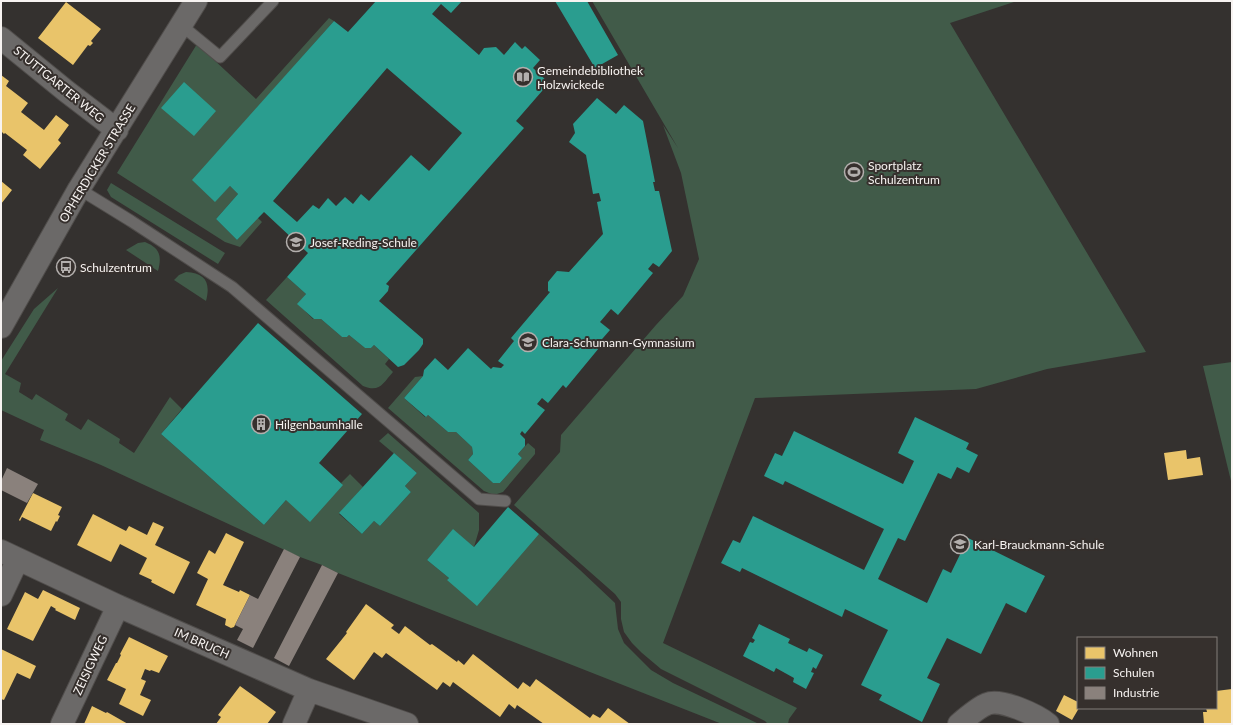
<svg xmlns="http://www.w3.org/2000/svg" width="1233" height="725" viewBox="0 0 1233 725" font-family="Lato,sans-serif">
  <style>
    .green { fill: #415b49 }
    .homes { fill: #e9c46a }
    .schools { fill: #2a9d8f; fill-rule: evenodd }
    .industry { fill: #8a817c }
    .lines { fill: none; stroke-linecap: round; stroke-linejoin: round }
    .service-casing { stroke: #504d4b; stroke-width: 13 }
    .minor-casing { stroke: #504d4b; stroke-width: 24 }
    .service { stroke: #6b6968; stroke-width: 11 }
    .minor { stroke: #6b6968; stroke-width: 22 }
    .labels { text-anchor: middle; dominant-baseline: central; stroke-width: 4; stroke-linejoin: round; paint-order: stroke }
    .poi-label { font-size: 12px; fill: #f7f3f1; stroke: #36302d; text-anchor: start }
    .street-label { font-size: 12px; fill: #f7f3f1; stroke: #36302d }
  </style>
  <rect width="100%" height="100%" fill="#34312f"/>
  <path class="green" d="M 592,1 L 1017,1 L 950,23 L 1146,352 L 1047,369 L 976,389 L 755,398 L 663,643 L 797,708 L 789,719 L 788,724 L 768,724 L 765,721 L 661,669 L 642,653 L 632,643 L 624,632 L 621,619 L 621,602 L 615,594 L 514,505 L 560,452 L 561,435 L 656,325 L 683,296 L 699,259 L 681,173 L 663,125 L 678,148 Z
    M 329,18 L 334,21 L 193,180 L 215,201 L 230,186 L 238,194 L 216,219 L 237,240 L 257,217 L 262,222 L 240,247 L 225,242 L 117,173 L 197,44 L 256,99 Z
    M 111,183 L 225,253 L 218,264 L 111,197 L 107,190 Z
    M 145,242 C 160,248 162,256 158,271 L 126,250 L 138,243 Z
    M 186,272 C 205,273 211,282 206,301 L 174,280 L 179,275 Z
    M 287,277 L 306,294 L 298,304 L 313,319 L 321,319 L 342,337 L 347,337 L 349,335 L 365,348 L 371,348 L 374,345 L 389,359 L 385,364 L 393,372 C 383,383 380,393 363,386 L 266,300 Z
    M 58,288 L 5,374 L 21,383 L 19,392 L 32,400 L 36,394 L 68,414 L 65,420 L 81,430 L 88,419 L 120,439 L 119,443 L 134,453 L 170,397 L 182,409 L 161,434 L 264,525 L 286,500 L 342,484 L 341,483 L 350,474 L 363,487 L 339,514 L 362,534 L 374,521 L 380,526 L 411,492 L 405,486 L 417,473 L 379,441 L 388,433 L 479,513 L 479,530 L 474,547 L 453,530 L 427,560 L 449,578 L 447,580 L 539,534 L 580,570 L 615,603 L 618,629 L 624,643 L 651,670 L 673,683 L 759,724 L 722,724 L 338,573 L 322,565 L 300,557 L 101,465 L 40,440 L 44,430 L 1,410 L 1,361 L 34,309 Z
    M 1232,362 L 1232,480 L 1231,481 L 1203,366 Z
    M 423,376 L 404,398 L 425,417 L 428,415 L 448,432 L 456,432 L 472,447 L 473,454 L 468,460 L 493,483 L 500,483 L 522,458 L 518,454 L 528,443 L 535,449 L 535,454 L 503,492 L 494,495 L 484,491 L 388,408 L 415,377 Z"/>
  <path class="homes" d="M 66,2 L 101,29 L 91,41 L 93,43 L 90,46 L 88,45 L 73,65 L 38,38 Z
    M 1,75 L 9,81 L 6,86 L 28,103 L 21,112 L 44,130 L 56,115 L 69,125 L 58,140 L 61,143 L 40,169 L 23,155 L 27,150 L 5,133 L 4,134 L 1,131 Z
    M 1,181 L 12,190 L 1,204 Z
    M 1186,450 L 1187,459 L 1200,457 L 1203,475 L 1168,480 L 1164,453 Z
    M 33,493 L 62,507 L 58,515 L 60,516 L 57,522 L 56,521 L 51,531 L 22,517 L 20,521 L 19,520 Z
    M 93,514 L 126,531 L 129,526 L 147,535 L 153,522 L 164,527 L 155,545 L 190,562 L 174,594 L 151,582 L 152,580 L 139,574 L 147,558 L 120,544 L 111,562 L 77,545 Z
    M 226,533 L 244,542 L 223,585 L 239,592 L 240,590 L 250,595 L 234,627 L 231,628 L 225,625 L 226,619 L 196,605 L 208,579 L 197,573 L 209,550 L 215,554 Z
    M 43,590 L 80,608 L 75,620 L 55,610 L 56,609 L 51,606 L 33,641 L 7,629 L 25,592 L 38,599 Z
    M 366,604 L 394,625 L 391,628 L 399,634 L 405,626 L 430,645 L 432,644 L 457,662 L 458,660 L 464,665 L 473,654 L 518,689 L 523,682 L 530,687 L 536,679 L 590,718 L 593,714 L 600,718 L 608,708 L 630,724 L 544,724 L 517,705 L 515,709 L 509,704 L 500,717 L 453,682 L 450,687 L 443,682 L 437,690 L 386,653 L 382,658 L 374,652 L 354,680 L 326,659 L 347,633 L 346,632 Z
    M 129,637 L 168,656 L 159,673 L 151,670 L 150,671 L 145,669 L 141,679 L 146,681 L 140,695 L 151,700 L 143,716 L 119,704 L 126,689 L 107,680 L 116,663 L 117,663 L 121,655 L 120,654 Z
    M 1,649 L 36,666 L 30,679 L 17,673 L 4,700 L 1,699 Z
    M 240,686 L 276,712 L 267,724 L 216,724 L 221,717 L 218,715 Z
    M 1232,689 L 1232,724 L 1204,724 L 1203,712 L 1207,712 L 1206,708 L 1216,708 L 1216,691 Z
    M 1064,695 L 1078,702 L 1079,708 L 1072,720 L 1056,711 Z
    M 92,706 L 106,713 L 107,712 L 128,724 L 84,724 Z"/>
  <path class="schools" d="M 376,1 L 462,1 L 451,13 L 441,4 L 432,14 L 479,55 L 484,48 L 496,47 L 504,55 L 515,42 L 522,49 L 525,46 L 540,60 L 533,68 L 549,83 L 516,121 L 524,128 L 386,284 L 389,286 L 388,291 L 379,301 L 423,339 L 423,344 L 419,350 L 404,365 L 398,367 L 374,345 L 371,348 L 365,348 L 349,335 L 347,337 L 342,337 L 321,319 L 314,319 L 297,304 L 306,294 L 287,277 L 308,253 L 264,212 L 237,240 L 216,219 L 238,194 L 230,186 L 215,202 L 192,180 L 334,21 L 348,32 ZM 387,68 L 462,133 L 429,171 L 411,155 L 369,201 L 361,194 L 353,204 L 345,197 L 336,206 L 328,198 L 319,209 L 313,205 L 297,222 L 273,201 Z
    M 555,1 L 587,1 L 618,55 L 595,68 Z
    M 184,82 L 216,111 L 194,136 L 161,108 Z
    M 597,98 L 616,114 L 624,105 L 643,121 L 655,182 L 653,182 L 655,191 L 659,191 L 672,251 L 659,267 L 653,263 L 648,269 L 653,273 L 618,315 L 611,309 L 600,322 L 610,330 L 596,346 L 599,348 L 566,388 L 563,385 L 548,403 L 542,398 L 537,404 L 545,410 L 525,434 L 522,431 L 520,434 L 525,439 L 525,446 L 518,454 L 522,458 L 500,483 L 493,483 L 468,460 L 473,454 L 472,447 L 456,432 L 448,432 L 428,415 L 426,417 L 404,398 L 423,376 L 424,370 L 435,358 L 448,370 L 468,348 L 491,369 L 493,367 L 501,368 L 504,365 L 498,361 L 514,341 L 511,338 L 550,292 L 548,291 L 548,282 L 557,271 L 569,272 L 603,234 L 597,202 L 601,201 L 599,193 L 593,194 L 586,155 L 569,142 L 575,133 L 573,124 Z
    M 258,323 L 362,414 L 319,463 L 343,485 L 310,522 L 286,500 L 264,525 L 161,434 Z
    M 915,417 L 969,443 L 966,449 L 978,455 L 969,473 L 957,467 L 951,479 L 938,473 L 905,541 L 898,538 L 878,579 L 927,603 L 943,569 L 951,573 L 968,538 L 1045,576 L 1026,613 L 1006,603 L 981,654 L 947,638 L 927,678 L 940,684 L 922,722 L 879,700 L 882,695 L 861,685 L 888,630 L 845,609 L 842,617 L 742,568 L 740,572 L 721,563 L 733,540 L 740,543 L 753,516 L 864,570 L 884,529 L 785,481 L 783,485 L 764,476 L 775,453 L 782,456 L 794,431 L 903,484 L 914,461 L 898,453 Z
    M 394,453 L 417,473 L 405,486 L 411,492 L 380,526 L 374,521 L 362,534 L 339,513 Z
    M 508,507 L 539,534 L 477,606 L 447,580 L 449,578 L 427,560 L 453,529 L 474,547 Z
    M 759,624 L 790,639 L 788,643 L 807,652 L 809,648 L 823,655 L 816,669 L 813,667 L 811,672 L 814,673 L 806,689 L 793,682 L 794,678 L 776,668 L 774,672 L 743,656 L 750,642 L 753,643 L 755,640 L 752,638 Z"/>
  <path class="industry" d="M 7,468 L 38,484 L 27,503 L 1,490 L 1,481 Z
    M 284,549 L 300,557 L 253,648 L 237,640 L 243,629 L 235,625 L 250,595 L 258,599 Z
    M 322,565 L 338,573 L 289,666 L 274,658 Z"/>
  <g class="lines">
    <g class="service-casing">
      <path id="service" d="M 181,25 L 220,57 L 273,1
        M 79,189 L 131,221 L 232,287 L 479,499 L 505,501"/>
    </g>
    <g class="minor-casing">
      <path id="minor" d="M 1,38 L 66,91 L 117,130
        M 1,327 L 79,189 L 196,1
        M 1,551 L 118,606 L 309,690 L 407,724
        M 1,595 L 18,559
        M 62,724 L 118,606
        M 294,724 L 309,690
        M 959,724 C 966,718 979,707 987,704 C 1001,698 1037,715 1048,724"/>
    </g>
    <use href="#service" class="service"/>
    <use href="#minor" class="minor"/>
  </g>
  <defs>
    <g id="library-ring" transform="scale(1)"><circle r="9.5" fill="#36302d" stroke="#b3afad" stroke-width="1.5"/><path d="M-6-4Q-3-5.5-.7-3.5V5Q-3 3-6 4ZM6-4Q3-5.5 .7-3.5V5Q3 3 6 4Z" fill="#b3afad"/></g>
    <g id="stadium-ring" transform="scale(1)"><circle r="9.5" fill="#36302d" stroke="#b3afad" stroke-width="1.5"/><path d="M0-5a6.5 5 0 1 0 0 10a6.5 5 0 1 0 0-10ZM-3.5-1.8h7v3.6h-7Z" fill="#b3afad"/></g>
    <g id="school-ring" transform="scale(1)"><circle r="9.5" fill="#36302d" stroke="#b3afad" stroke-width="1.5"/><path d="M0-5L7-2L0 1L-7-2ZM-4 1L0 2.5L4 1V4Q0 6-4 4Z" fill="#b3afad"/></g>
    <g id="bus-ring" transform="scale(1)"><circle r="9.5" fill="#36302d" stroke="#b3afad" stroke-width="1.5"/><path d="M-5-6H5V4H4V6H2V4H-2V6H-4V4H-5ZM-3.5-4V0h7V-4ZM-3.5 1.2v1.5H-2V1.2ZM2 1.2v1.5H3.5V1.2Z" fill="#b3afad"/></g>
    <g id="building-ring" transform="scale(1)"><circle r="9.5" fill="#36302d" stroke="#b3afad" stroke-width="1.5"/><path d="M-4-6H4V6H1V3H-1V6H-4ZM-2.5-4.3h1.7v1.8h-1.7ZM.8-4.3h1.7v1.8H.8ZM-2.5-1h1.7V.8h-1.7ZM.8-1h1.7V.8H.8Z" fill="#b3afad"/></g>
  </defs>
  <g fill-rule="evenodd">
    <use href="#library-ring" x="523" y="77"/>
    <use href="#stadium-ring" x="854" y="172"/>
    <use href="#school-ring" x="296" y="242"/>
    <use href="#bus-ring" x="66" y="267"/>
    <use href="#school-ring" x="528" y="342"/>
    <use href="#building-ring" x="261" y="424"/>
    <use href="#school-ring" x="960" y="544"/>
  </g>
  <g class="labels">
    <g class="poi-label">
      <text x="537" y="70">Gemeindebibliothek<tspan x="537" dy="14">Holzwickede</tspan></text>
      <text x="868" y="165">Sportplatz<tspan x="868" dy="14">Schulzentrum</tspan></text>
      <text x="310" y="242">Josef-Reding-Schule</text>
      <text x="80" y="267">Schulzentrum</text>
      <text x="542" y="342">Clara-Schumann-Gymnasium</text>
      <text x="275" y="424">Hilgenbaumhalle</text>
      <text x="974" y="544">Karl-Brauckmann-Schule</text>
    </g>
    <g class="street-label">
      <text transform="translate(59 84) rotate(39)">STUTTGARTER WEG</text>
      <text transform="translate(97 163) rotate(-59)">OPHERDICKER STRASSE</text>
      <text transform="translate(202 643) rotate(24)">IM BRUCH</text>
      <text transform="translate(90 665) rotate(-65)">ZEISIGWEG</text>
    </g>
  </g>
  <rect width="1233" height="725" fill="none" stroke="#f7f3f1" stroke-width="4"/>
  <rect x="1077" y="637" width="140" height="72" fill="#36302d" stroke="#837e7b"/>
  <rect x="1085" y="647" width="20" height="12" fill="#e9c46a" stroke="#837e7b"/>
  <text x="1113" y="657" font-size="12" fill="#f7f3f1">Wohnen</text>
  <rect x="1085" y="667" width="20" height="12" fill="#2a9d8f" stroke="#837e7b"/>
  <text x="1113" y="677" font-size="12" fill="#f7f3f1">Schulen</text>
  <rect x="1085" y="687" width="20" height="12" fill="#8a817c" stroke="#837e7b"/>
  <text x="1113" y="697" font-size="12" fill="#f7f3f1">Industrie</text>
</svg>
